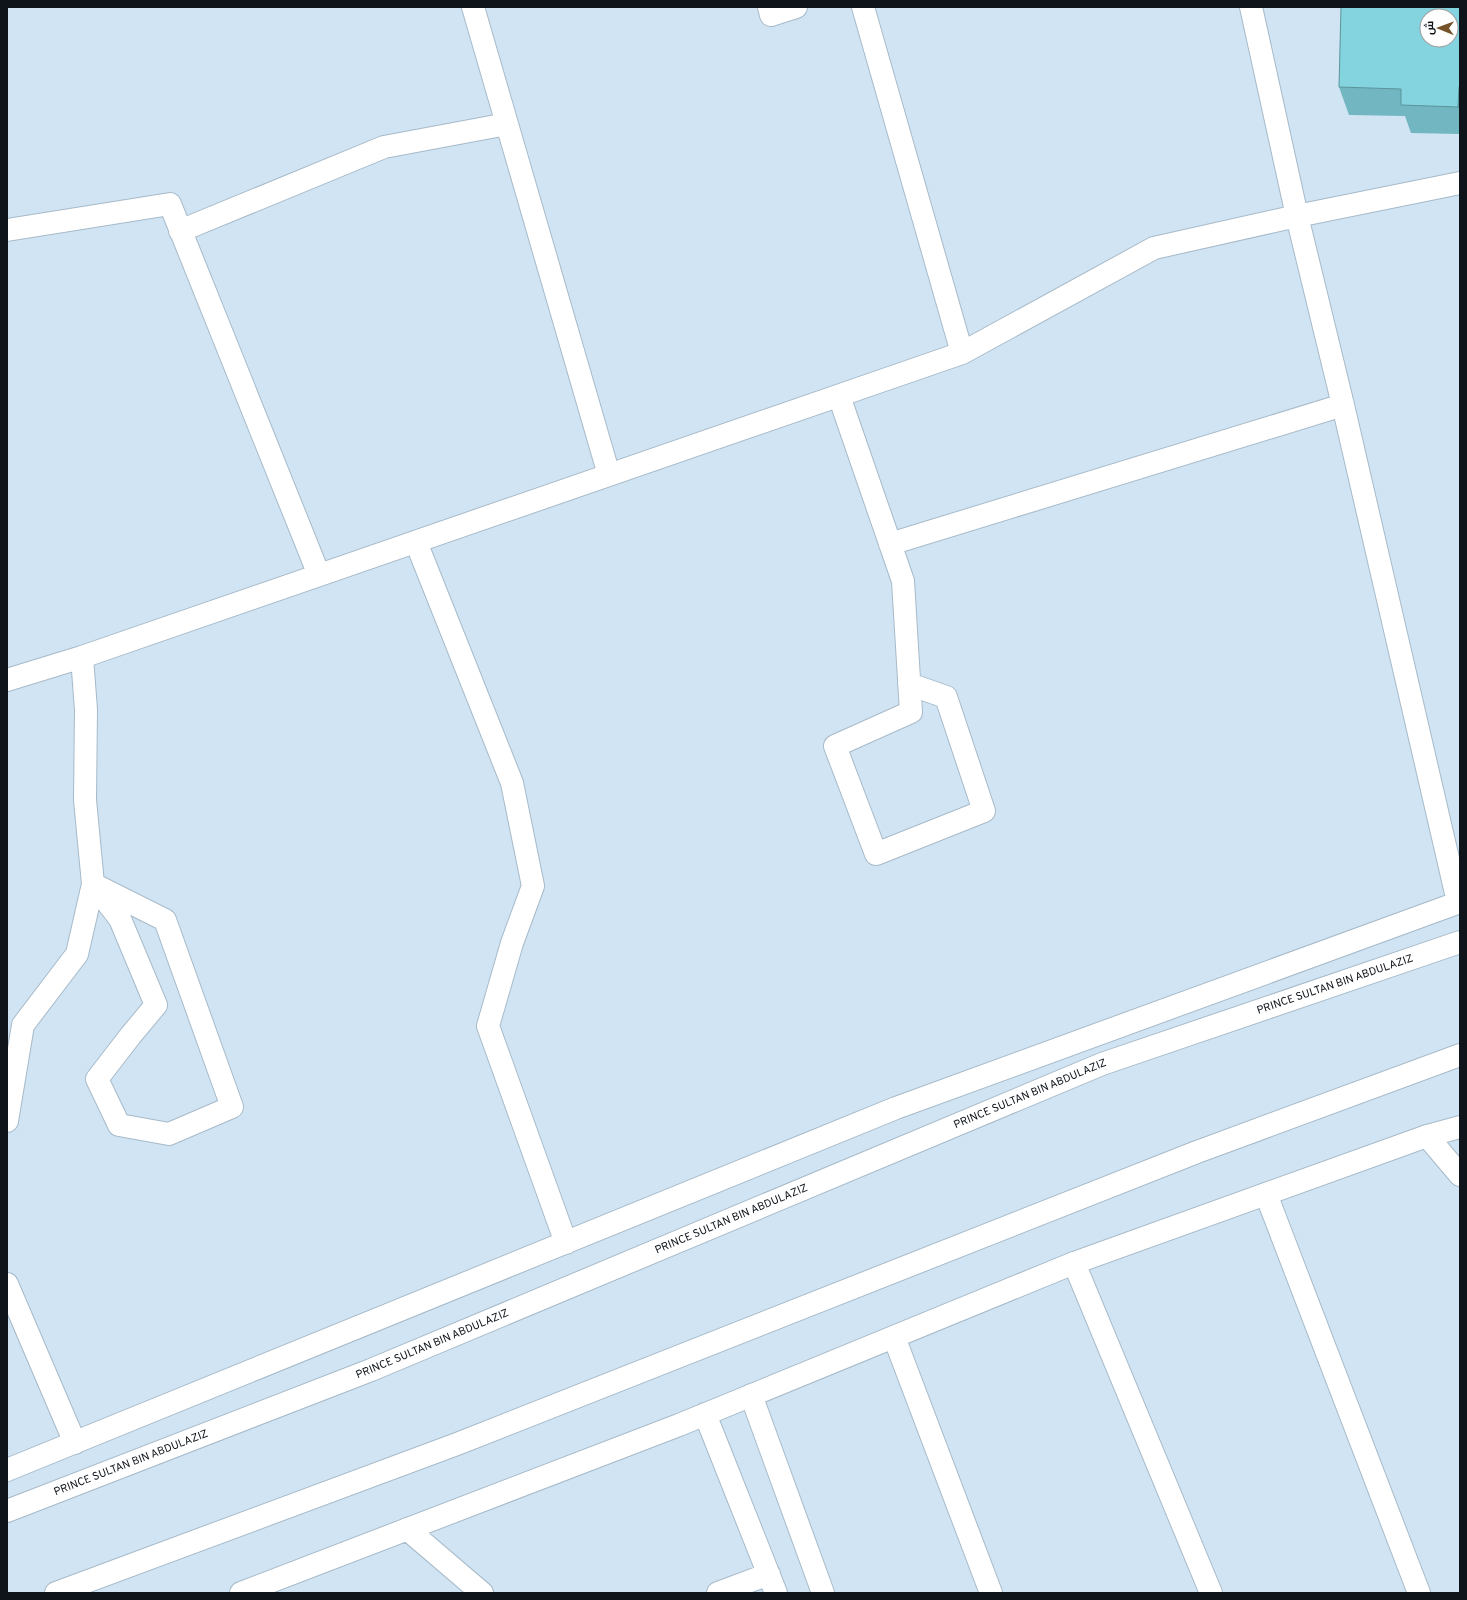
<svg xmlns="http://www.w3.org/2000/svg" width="1467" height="1600" viewBox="0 0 1467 1600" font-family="Overpass,Cairo,sans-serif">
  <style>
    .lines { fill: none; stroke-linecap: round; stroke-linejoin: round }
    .minor-casing { stroke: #a7bac9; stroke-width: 24 }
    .tertiary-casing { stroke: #a7bac9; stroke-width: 24 }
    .secondary-casing { stroke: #a7bac9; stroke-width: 24 }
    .minor { stroke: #fff; stroke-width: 22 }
    .tertiary { stroke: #fff; stroke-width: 22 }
    .secondary { stroke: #fff; stroke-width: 22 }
    .wall { fill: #71b6c0 }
    .shaded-wall { fill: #5c949c }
    .building { fill: #83d4df; stroke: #5c949c; fill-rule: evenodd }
    .labels { text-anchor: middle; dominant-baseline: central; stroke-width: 3.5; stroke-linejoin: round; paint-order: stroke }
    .street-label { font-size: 11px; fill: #0e141a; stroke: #fff }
  </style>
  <rect width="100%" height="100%" fill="#d0e4f3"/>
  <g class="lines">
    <g class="minor-casing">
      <path id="minor" d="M 473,7 L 609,475
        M 769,7 L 771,15 L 796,7
        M 863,7 L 962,353
        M 1251,7 L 1297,216 L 1343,405 L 1458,902
        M 7,230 L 170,204 L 319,575
        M 180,231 L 384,147 L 507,124
        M 839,396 L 903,581 L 911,712 L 835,746 L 876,854 L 984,811 L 946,697 L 909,684
        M 416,542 L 512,783 L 533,886 L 512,943 L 488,1026 L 566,1243
        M 890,544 L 1343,405
        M 7,680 L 82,657 L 962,353 L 1154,248 L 1297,216 L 1460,183
        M 93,884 L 165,920 L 232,1107 L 169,1134 L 119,1125 L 97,1079 L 131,1035 L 156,1005 L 120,919 Z
        M 7,1121 L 23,1025 L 77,954 L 93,884 L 85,800 L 86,710 L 82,657
        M 1266,1194 L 1419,1593
        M 7,1284 L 75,1443
        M 894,1337 L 991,1593
        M 751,1395 L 823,1593
        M 705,1414 L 776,1593
        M 7,1470 L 896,1108 L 1460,902
        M 407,1529 L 482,1593
        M 241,1593 L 679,1425 L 1074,1263 L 1211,1593
        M 718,1593 L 769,1574"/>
    </g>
    <g class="tertiary-casing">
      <path id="tertiary" d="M 1427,1136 L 1460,1175"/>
    </g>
    <g class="secondary-casing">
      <g id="secondary">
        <path d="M 1074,1263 L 1427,1136 L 1460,1127"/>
        <path id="s1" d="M 7,1511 L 371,1370 L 1102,1064 L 1460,942"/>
        <path d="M 56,1593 L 457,1444 L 1197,1152 L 1460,1055"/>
      </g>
    </g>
    <use href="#minor" class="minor"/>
    <use href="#tertiary" class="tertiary"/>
    <use href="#secondary" class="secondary"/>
  </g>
  <path class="wall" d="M 1460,7 L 1460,134 L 1411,133 L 1405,116 L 1349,115 L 1339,87 Z"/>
  <path class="shaded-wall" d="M 1459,87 L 1460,91 L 1460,111 L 1458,107 Z"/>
  <path class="building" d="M 1341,7 L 1460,7 L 1460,87 L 1459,87 L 1458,107 L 1401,105 L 1401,89 L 1339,87 ZM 1427,16 L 1451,16 L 1451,40 L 1427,40 Z"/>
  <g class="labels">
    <g class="street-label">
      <text stroke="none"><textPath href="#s1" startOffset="1429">PRINCE SULTAN BIN ABDULAZIZ</textPath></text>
      <text stroke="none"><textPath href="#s1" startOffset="1105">PRINCE SULTAN BIN ABDULAZIZ</textPath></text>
      <text stroke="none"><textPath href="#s1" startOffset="781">PRINCE SULTAN BIN ABDULAZIZ</textPath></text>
      <text stroke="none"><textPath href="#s1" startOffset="457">PRINCE SULTAN BIN ABDULAZIZ</textPath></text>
      <text stroke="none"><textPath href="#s1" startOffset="133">PRINCE SULTAN BIN ABDULAZIZ</textPath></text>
    </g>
  </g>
  <rect width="1467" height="1600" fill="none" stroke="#0e141a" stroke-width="16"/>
  <g transform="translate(1439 28) rotate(271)"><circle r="19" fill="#ffffff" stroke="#9fa1a3"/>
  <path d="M0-3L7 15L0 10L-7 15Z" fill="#75522a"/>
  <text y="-6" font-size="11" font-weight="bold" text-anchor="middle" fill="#0e141a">ش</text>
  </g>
</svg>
